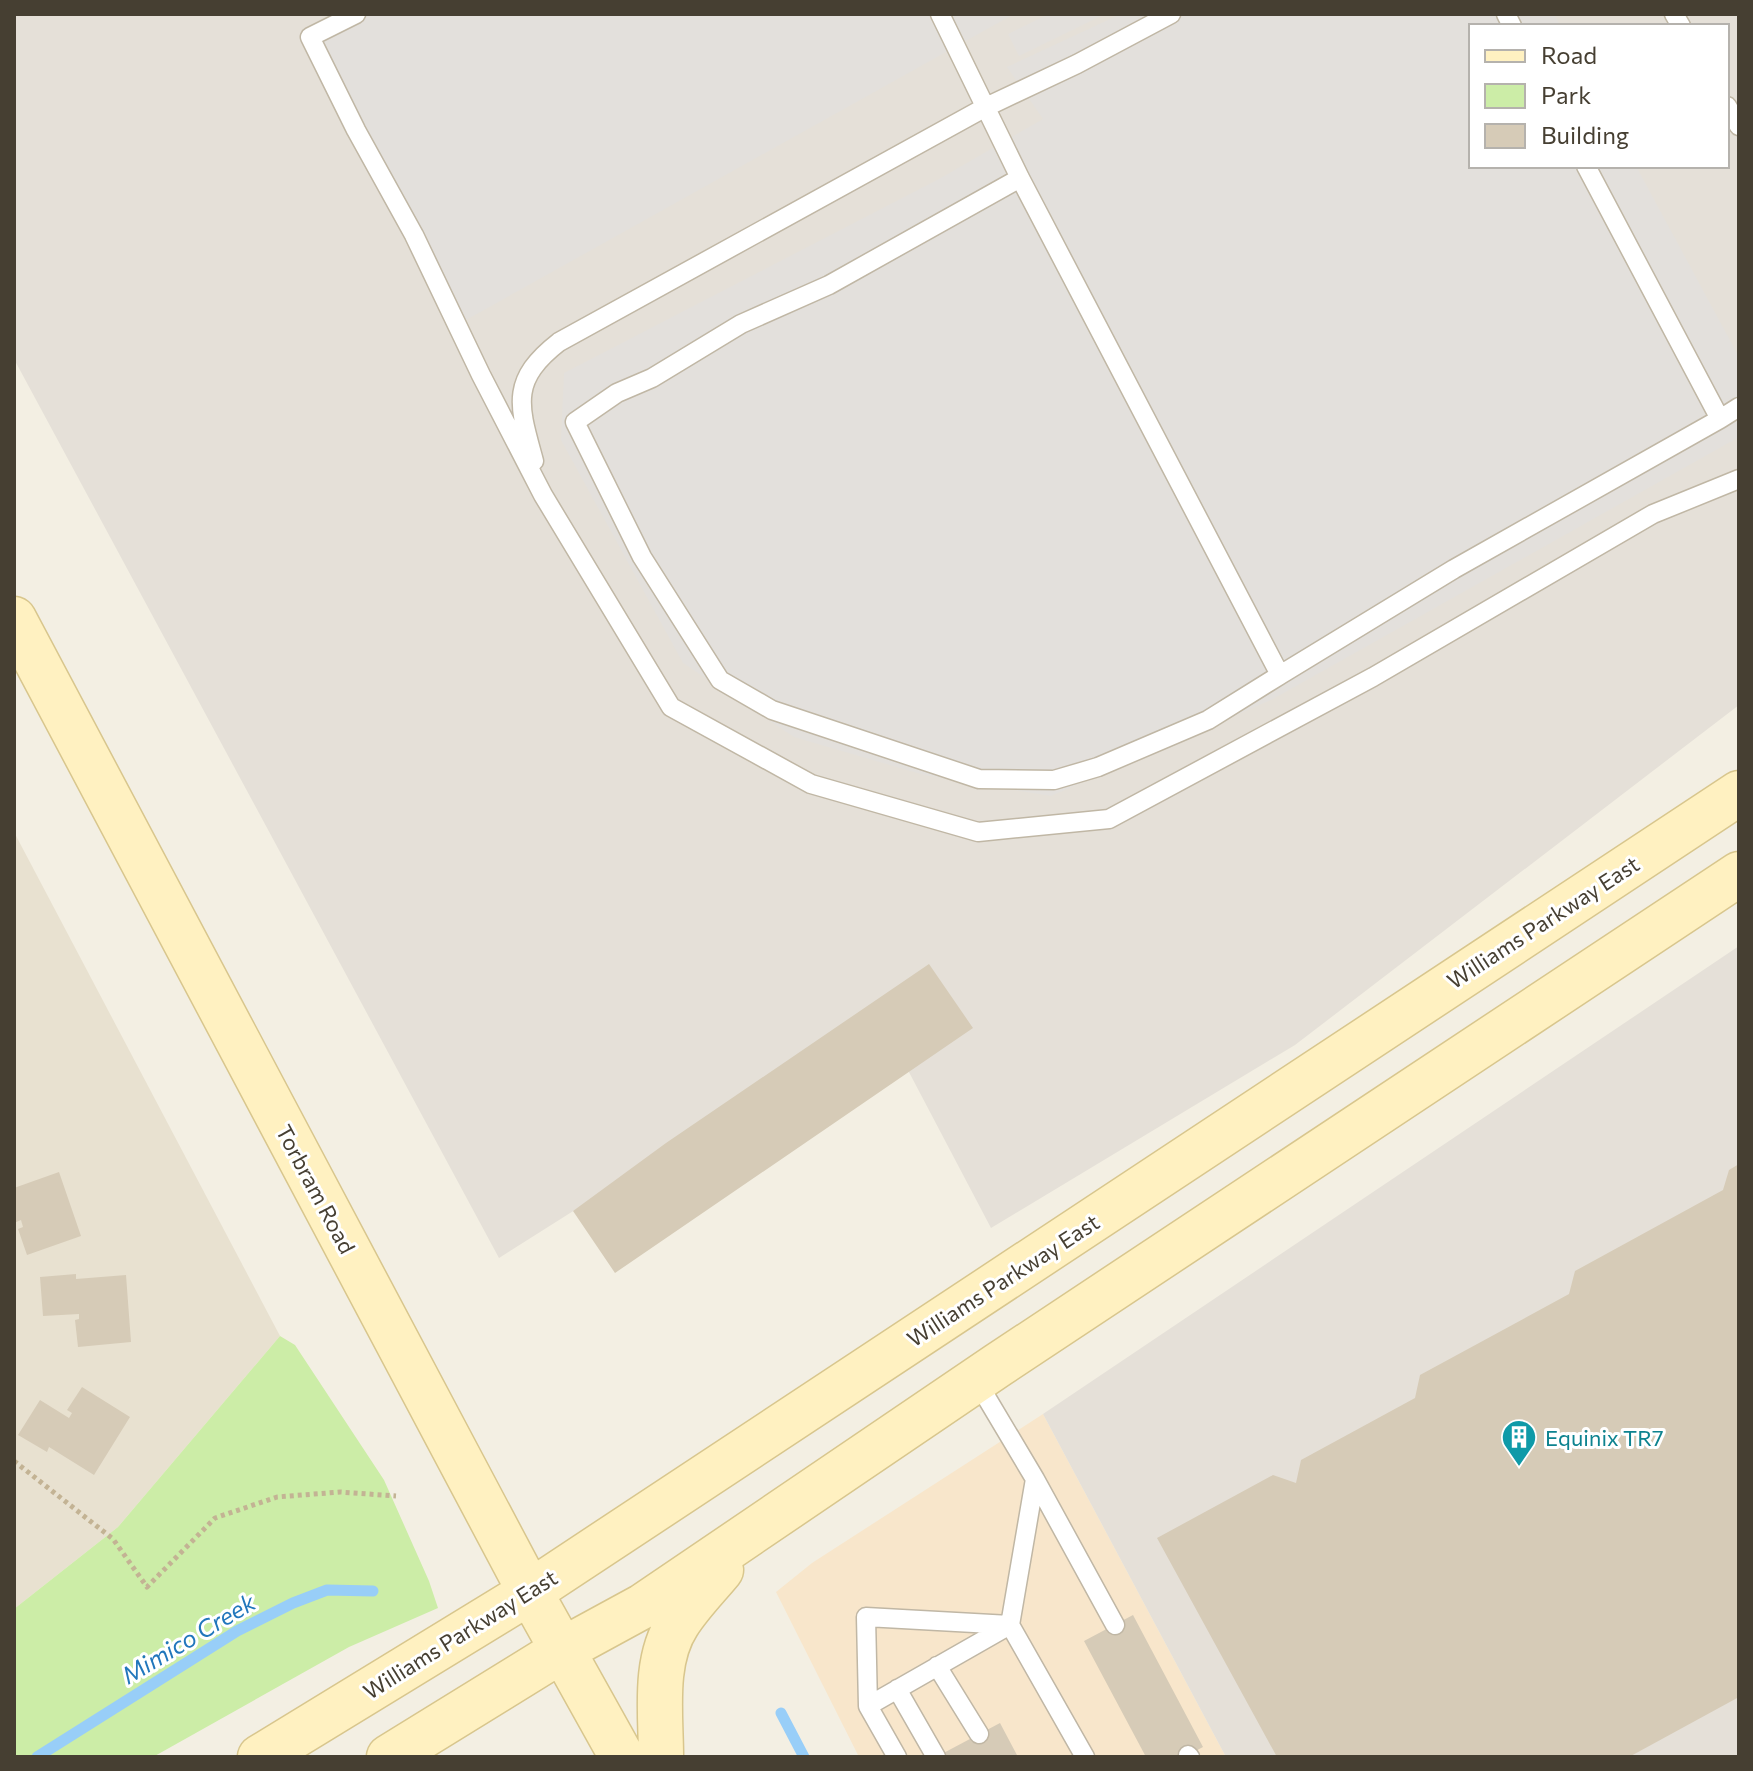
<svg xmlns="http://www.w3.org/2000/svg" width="1753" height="1771" viewBox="0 0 1753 1771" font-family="Commissioner,sans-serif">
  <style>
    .residential { fill: #e8e1d0 }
    .commercial { fill: #f8e6cb }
    .industrial { fill: #e5e0d8; fill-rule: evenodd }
    .green { fill: #cceda7 }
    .parking { fill: #e3e0dc }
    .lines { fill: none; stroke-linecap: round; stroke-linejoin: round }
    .stream { stroke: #98cef8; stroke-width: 11 }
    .building { fill: #d6cbb7 }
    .service-casing { stroke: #c0b7a5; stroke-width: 21 }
    .secondary-casing { stroke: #d8c68d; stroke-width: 47 }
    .path { stroke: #c3b394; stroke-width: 5; stroke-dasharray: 4 4; stroke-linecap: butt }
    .service { stroke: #fff; stroke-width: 18 }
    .secondary { stroke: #fff1c1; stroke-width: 44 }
    .labels { text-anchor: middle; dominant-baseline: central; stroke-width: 6; stroke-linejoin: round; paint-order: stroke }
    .street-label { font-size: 22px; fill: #463f32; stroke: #fff }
    .culture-label { font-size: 22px; fill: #0d838f; stroke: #fff; text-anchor: start }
    .water-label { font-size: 24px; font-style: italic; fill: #2177bc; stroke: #fff }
  </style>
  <rect width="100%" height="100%" fill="#f3efe3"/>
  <path class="residential" d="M 14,832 L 280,1336 L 118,1527 L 14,1609 Z"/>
  <path class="commercial" d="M 1043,1414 L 1226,1757 L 859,1757 L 776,1592 L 812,1563 Z"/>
  <path class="industrial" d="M 14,14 L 1739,14 L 1739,705 L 1295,1045 L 991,1228 L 880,1017 L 499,1258 L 14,359 ZM 1471,26 L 1727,26 L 1727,166 L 1471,166 Z
    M 1739,946 L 1739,1757 L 1226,1757 L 1043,1414 Z"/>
  <path class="green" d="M 280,1336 L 295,1345 L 384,1480 L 429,1581 L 438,1608 L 349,1647 L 153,1757 L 14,1757 L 14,1609 L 118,1527 Z"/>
  <path class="parking" d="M 353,14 L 1014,14 L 457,325 L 310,37 Z
    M 1049,14 L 1105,14 L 1019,56 L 1008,34 Z
    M 1121,14 L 1554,14 L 1561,26 L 1471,26 L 1471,166 L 1636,166 L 1739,357 L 1739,437 L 1273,699 L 1051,796 L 924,775 L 794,737 L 683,663 L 561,440 L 564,373 L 939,179 L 1043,119 L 1007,67 Z"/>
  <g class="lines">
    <path class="stream" d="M 781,1713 L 804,1757
      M 37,1757 L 237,1631 L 293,1603 L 327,1590 L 373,1591"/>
  </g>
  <path class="building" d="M 929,964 L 973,1028 L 615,1273 L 573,1211 L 666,1143 Z
    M 1739,1164 L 1739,1697 L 1629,1757 L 1277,1757 L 1157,1538 L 1273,1475 L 1296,1483 L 1301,1460 L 1415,1398 L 1420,1375 L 1569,1294 L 1575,1271 L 1723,1190 L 1729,1170 Z
    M 59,1172 L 81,1236 L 27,1255 L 18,1229 L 23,1227 L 21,1220 L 14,1223 L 14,1188 Z
    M 76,1274 L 76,1279 L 126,1275 L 131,1342 L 78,1347 L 75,1320 L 79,1319 L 79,1314 L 43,1316 L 40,1277 Z
    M 82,1387 L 130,1417 L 94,1475 L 49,1447 L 47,1452 L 18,1435 L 40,1400 L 69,1418 L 72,1413 L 67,1410 Z
    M 1133,1615 L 1203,1747 L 1184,1757 L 1146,1757 L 1084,1641 Z
    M 1000,1723 L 1018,1757 L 936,1757 Z"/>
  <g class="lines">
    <g class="service-casing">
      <path id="service" d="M 356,14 L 310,37 L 356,130 L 414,235 L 481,375 L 543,495 L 671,707 L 811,784 L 978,832 L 1109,819 L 1373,677 L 1653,514 L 1739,479
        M 940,14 L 1020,178 L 1280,675 L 1454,569 L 1720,419 L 1586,166
        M 1506,14 L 1512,26
        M 1674,14 L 1681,26
        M 1727,106 L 1739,126
        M 1020,178 L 829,285 L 741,324 L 652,378 L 617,393 L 575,422 L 642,557 L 720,680 L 772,710 L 979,779 L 1054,780 L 1098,767 L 1208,720 L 1280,675
        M 1720,419 L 1739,407
        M 534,461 C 519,406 509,381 559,342 L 984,108 L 1077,64 L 1171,14
        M 976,1380 L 1035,1479 L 1010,1625 L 1085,1757
        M 1035,1479 L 1115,1625
        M 937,1666 L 979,1734
        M 897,1689 L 936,1757
        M 868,1706 L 1010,1625
        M 1188,1755 L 1190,1757
        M 897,1757 L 868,1706 L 866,1617 L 1010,1625"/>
    </g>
    <g class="secondary-casing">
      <path id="secondary" d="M 14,619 L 530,1592 L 622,1757
        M 260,1757 L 530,1592 L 1739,793
        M 389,1757 L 564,1649 L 643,1606 L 998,1365 L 1739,874
        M 661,1757 C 661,1714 653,1661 678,1623 C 690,1604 707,1587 721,1570"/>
    </g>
    <path class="path" d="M 14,1461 L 113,1539 L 147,1587 L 215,1518 L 277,1497 L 340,1492 L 396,1496"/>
    <use href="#service" class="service"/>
    <use href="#secondary" class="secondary"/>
  </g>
  <defs>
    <g id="building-pin" transform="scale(1.8)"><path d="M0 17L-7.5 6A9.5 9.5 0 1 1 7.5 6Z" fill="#0f9aa8" stroke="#fff"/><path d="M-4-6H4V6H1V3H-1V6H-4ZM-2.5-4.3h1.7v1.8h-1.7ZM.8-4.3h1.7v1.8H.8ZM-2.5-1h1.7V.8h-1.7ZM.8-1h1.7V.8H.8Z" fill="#fff"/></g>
  </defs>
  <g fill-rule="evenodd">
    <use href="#building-pin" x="1519" y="1437"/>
  </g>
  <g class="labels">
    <g class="street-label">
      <text transform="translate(1543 922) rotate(-33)">Williams Parkway East</text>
      <text transform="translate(316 1189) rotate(62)">Torbram Road</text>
      <text transform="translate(1003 1280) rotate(-33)">Williams Parkway East</text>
      <text transform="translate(460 1634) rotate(-32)">Williams Parkway East</text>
    </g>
    <g class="culture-label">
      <text x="1545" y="1437">Equinix TR7</text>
    </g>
    <g class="water-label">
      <text transform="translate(188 1638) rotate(-31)">Mimico Creek</text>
    </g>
  </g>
  <rect width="1753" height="1771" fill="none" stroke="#463f32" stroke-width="32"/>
  <rect x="1469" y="24" width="260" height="144" fill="#ffffff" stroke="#b5b2ad" stroke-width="2"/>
  <rect x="1485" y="50" width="40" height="12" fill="#fff1c1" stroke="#b5b2ad" stroke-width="2"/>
  <text x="1541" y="64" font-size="24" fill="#463f32">Road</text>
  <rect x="1485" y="84" width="40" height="24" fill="#cceda7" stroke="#b5b2ad" stroke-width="2"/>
  <text x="1541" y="104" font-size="24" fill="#463f32">Park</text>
  <rect x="1485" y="124" width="40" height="24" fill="#d6cbb7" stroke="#b5b2ad" stroke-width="2"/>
  <text x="1541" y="144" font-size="24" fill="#463f32">Building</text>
</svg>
